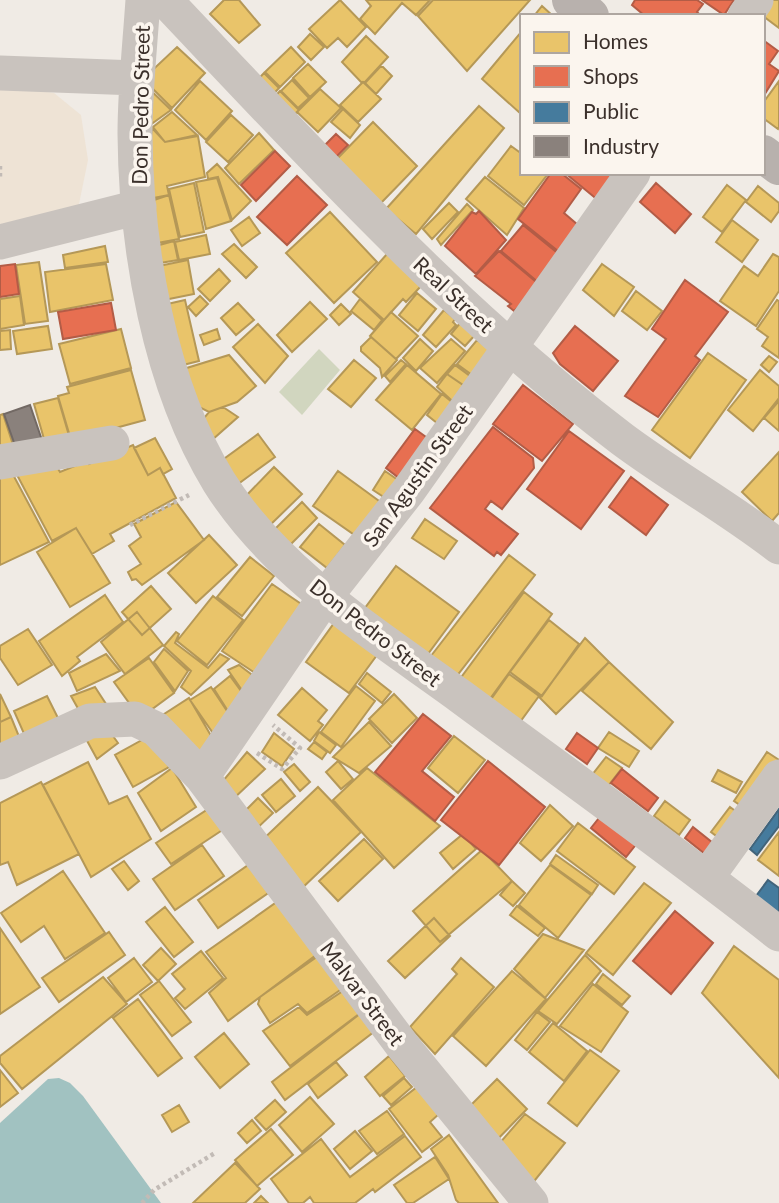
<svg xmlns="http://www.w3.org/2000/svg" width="779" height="1203" viewBox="0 0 779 1203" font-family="Lato,sans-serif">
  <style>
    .green { fill: #d1d6bf }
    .plaza { fill: #eee3d5 }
    .water { fill: #a1c2c1 }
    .homes { fill: #e9c46a; stroke: #b59857; stroke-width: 2 }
    .shops { fill: #e76f51; stroke: #b35c46; stroke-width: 2 }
    .public { fill: #457b9d; stroke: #42647b; stroke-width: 2 }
    .industry { fill: #8a817c; stroke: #726964; stroke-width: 2 }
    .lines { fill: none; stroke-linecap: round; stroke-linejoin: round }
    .path { stroke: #c2bbb6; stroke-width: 4.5; stroke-dasharray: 3.5 3.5; stroke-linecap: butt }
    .minor { stroke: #c9c3be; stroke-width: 35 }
    .major { stroke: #b8b1ad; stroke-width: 38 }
    .labels { text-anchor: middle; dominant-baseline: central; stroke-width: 7; stroke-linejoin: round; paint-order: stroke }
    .street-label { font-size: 21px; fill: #3b302b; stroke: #fbf5ee }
  </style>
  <rect width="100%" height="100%" fill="#f0ebe5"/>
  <path class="green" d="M 319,349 L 340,370 L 302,415 L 279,392 Z"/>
  <path class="plaza" d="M 0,85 L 54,93 L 81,115 L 88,160 L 78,209 L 0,228 Z"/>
  <path class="water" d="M 59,1078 L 70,1083 L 83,1096 L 161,1203 L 0,1203 L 0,1123 L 48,1079 Z"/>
  <path class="homes" d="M 224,0 L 239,0 L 260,25 L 239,43 L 210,14 Z
    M 340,0 L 366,27 L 347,47 L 338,38 L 327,48 L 309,29 Z
    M 366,0 L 430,0 L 416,15 L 402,3 L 375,34 L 360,19 L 371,6 Z
    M 433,0 L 530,0 L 467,71 L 418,16 Z
    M 771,0 L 779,0 L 779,28 L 763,16 Z
    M 542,6 L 553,16 L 534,16 Z
    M 522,31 L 522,112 L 520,113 L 482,79 Z
    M 310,34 L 324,47 L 311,60 L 298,47 Z
    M 366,36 L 388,57 L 365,82 L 361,82 L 342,62 Z
    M 177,47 L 205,73 L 172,108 L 143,79 Z
    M 291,47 L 305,62 L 280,87 L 265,72 Z
    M 308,64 L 326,82 L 310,97 L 293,78 Z
    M 380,67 L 383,67 L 392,76 L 376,94 L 365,83 Z
    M 264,73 L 279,88 L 266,102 L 251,87 Z
    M 292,80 L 309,98 L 298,108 L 281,91 Z
    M 200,81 L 232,111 L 206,140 L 175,110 Z
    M 779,81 L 779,127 L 778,129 L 763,118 L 763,103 Z
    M 142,82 L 171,110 L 143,130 Z
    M 363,82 L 381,99 L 358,122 L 340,105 Z
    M 320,89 L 341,108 L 318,132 L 297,112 Z
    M 280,91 L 299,110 L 287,121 L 269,103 Z
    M 479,106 L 504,128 L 416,234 L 386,209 Z
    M 343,109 L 360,125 L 350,138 L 331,122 Z
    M 172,112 L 197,135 L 165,142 L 153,127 Z
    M 231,115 L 253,135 L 228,162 L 206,142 Z
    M 373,122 L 417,166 L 380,204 L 335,161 Z
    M 152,128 L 165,142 L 198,136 L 205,177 L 167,186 L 169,195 L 143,200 Z
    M 259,133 L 274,150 L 239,184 L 225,168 Z
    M 511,146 L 522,154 L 522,173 L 547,175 L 524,205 L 488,176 Z
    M 217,164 L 251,201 L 232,220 L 218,177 L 208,179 L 207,173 Z
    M 485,177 L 524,208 L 507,235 L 466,199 Z
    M 217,178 L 231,221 L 206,229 L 196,182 Z
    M 194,183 L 204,232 L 180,237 L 169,189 Z
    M 727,185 L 746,200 L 722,232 L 703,217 Z
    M 758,186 L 779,203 L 779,211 L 771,222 L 746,202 Z
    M 169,195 L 179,239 L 152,244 L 145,203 Z
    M 449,203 L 458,212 L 432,239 L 423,229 Z
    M 467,204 L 473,210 L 441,245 L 437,239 Z
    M 330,212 L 377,262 L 334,303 L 286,253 Z
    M 249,217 L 260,233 L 242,246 L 231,230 Z
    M 732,220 L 758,240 L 742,262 L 716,242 Z
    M 206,235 L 210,254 L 179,260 L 175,242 Z
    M 174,241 L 178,260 L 154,264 L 152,247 Z
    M 234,244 L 257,267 L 246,278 L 222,254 Z
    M 105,246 L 108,262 L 65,268 L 63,255 Z
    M 387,254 L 422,285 L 406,302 L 403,299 L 384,320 L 353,292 Z
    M 773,254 L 779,257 L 779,291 L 756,326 L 720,301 L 744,266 L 758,276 Z
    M 188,260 L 194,294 L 159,301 L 154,267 Z
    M 39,262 L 48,321 L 25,324 L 16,265 Z
    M 106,264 L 113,300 L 50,312 L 45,272 Z
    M 602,264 L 634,287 L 614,316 L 583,290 Z
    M 219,269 L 230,281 L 210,301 L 198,289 Z
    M 636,291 L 662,311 L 647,330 L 622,311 Z
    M 417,293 L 436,309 L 418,331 L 399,315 Z
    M 20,296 L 24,325 L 0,329 L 0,299 Z
    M 200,296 L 208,304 L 196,316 L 188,307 Z
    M 360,299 L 382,320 L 374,330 L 351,311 Z
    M 185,300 L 199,361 L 175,367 L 163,305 Z
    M 777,300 L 779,301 L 779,358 L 762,346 L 768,337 L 757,329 Z
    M 310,302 L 327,319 L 292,352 L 277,335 Z
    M 238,303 L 254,320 L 236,335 L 221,318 Z
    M 341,304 L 351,314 L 339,325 L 330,315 Z
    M 444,310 L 455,319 L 453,322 L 456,325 L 436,347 L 423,335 Z
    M 391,312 L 418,336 L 396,359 L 370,336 Z
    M 461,322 L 475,335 L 465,346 L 451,334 Z
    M 258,324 L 288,356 L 265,383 L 233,347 Z
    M 48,326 L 52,349 L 17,354 L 13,331 Z
    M 121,329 L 131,368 L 70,384 L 59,344 Z
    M 217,329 L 220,339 L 204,345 L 200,335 Z
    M 10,330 L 11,349 L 0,350 L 0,331 Z
    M 371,337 L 397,360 L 382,377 L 380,368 L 361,351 L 361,347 Z
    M 420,339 L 433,351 L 416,371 L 403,358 Z
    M 451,339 L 465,351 L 437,383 L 420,368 Z
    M 477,340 L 497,354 L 479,380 L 457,364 Z
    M 708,353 L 746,380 L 690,458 L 652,430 Z
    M 229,355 L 256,386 L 237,402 L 209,412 L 187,401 L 177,371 Z
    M 769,356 L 777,362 L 769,372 L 761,365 Z
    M 354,360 L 376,378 L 351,407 L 328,389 Z
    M 401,360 L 406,364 L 390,382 L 385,376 Z
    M 407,365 L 441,394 L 412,430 L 376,400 Z
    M 455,365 L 478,382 L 472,391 L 447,374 Z
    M 131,370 L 145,420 L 71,440 L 58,396 L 69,393 L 67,387 Z
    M 760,370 L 779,386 L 779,398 L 753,431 L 728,410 Z
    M 447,374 L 472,391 L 462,410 L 437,387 Z
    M 442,394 L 462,410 L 447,431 L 427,415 Z
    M 58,398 L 70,439 L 46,446 L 34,404 Z
    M 779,401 L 779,431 L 764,418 Z
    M 223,407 L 238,417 L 212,440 L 199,424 L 209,412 Z
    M 3,414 L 15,451 L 0,447 L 0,415 Z
    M 258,434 L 275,457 L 238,484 L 221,461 Z
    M 155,438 L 172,469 L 163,474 L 160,468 L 148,475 L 134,448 Z
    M 133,445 L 148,475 L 160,468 L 176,498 L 110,534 L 114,541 L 92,554 L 76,528 L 52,541 L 16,473 L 52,459 L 60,472 L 87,461 L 89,464 Z
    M 779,452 L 779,513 L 772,521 L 742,492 Z
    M 274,467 L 302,494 L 267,528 L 240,502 Z
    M 10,469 L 49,542 L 0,565 L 0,473 Z
    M 338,471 L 390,509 L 366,543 L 313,506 Z
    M 385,471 L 408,487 L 396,505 L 373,490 Z
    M 176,502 L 204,540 L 142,585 L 136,579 L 132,580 L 128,572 L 141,564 L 129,546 L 141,537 L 134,524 Z
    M 302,502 L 317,518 L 285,550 L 270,534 Z
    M 425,519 L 457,541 L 444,559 L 412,538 Z
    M 319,524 L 345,545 L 327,568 L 300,547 Z
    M 76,528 L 110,583 L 70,607 L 37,552 Z
    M 209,535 L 237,565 L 196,603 L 168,573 Z
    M 509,555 L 535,575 L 449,686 L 424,665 Z
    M 250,557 L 274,576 L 242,616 L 217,597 Z
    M 396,566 L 459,612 L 422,662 L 359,616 Z
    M 272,584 L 310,610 L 261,677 L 222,651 Z
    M 151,586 L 171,609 L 142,635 L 122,612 Z
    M 524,592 L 552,614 L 484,707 L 454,687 Z
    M 105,595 L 123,622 L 77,657 L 80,661 L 62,676 L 39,641 Z
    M 213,596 L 243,620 L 207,665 L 177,641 Z
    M 137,612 L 163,645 L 125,674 L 101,642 Z
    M 337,619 L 380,651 L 349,693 L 306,662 Z
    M 549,620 L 579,644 L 542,696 L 510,672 Z
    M 28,629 L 52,665 L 18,685 L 0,658 L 0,646 Z
    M 176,632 L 179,634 L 175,643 L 208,668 L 220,654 L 229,659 L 191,695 L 181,687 L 191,671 L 164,646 Z
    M 585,638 L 609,662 L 556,714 L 540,698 Z
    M 164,649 L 188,671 L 175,691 L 154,662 Z
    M 106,654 L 120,671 L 77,691 L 69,673 Z
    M 149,658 L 174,693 L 140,718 L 114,682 Z
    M 609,662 L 673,722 L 651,749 L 582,691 Z
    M 239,665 L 263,683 L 248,699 L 228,670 Z
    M 367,673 L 391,692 L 382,703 L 359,684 Z
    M 509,674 L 539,696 L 512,733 L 482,712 Z
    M 230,676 L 249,702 L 233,719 L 214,689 Z
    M 356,686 L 375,701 L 341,747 L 321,732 Z
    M 95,687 L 108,707 L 85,721 L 71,696 Z
    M 211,687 L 233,720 L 215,736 L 190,700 Z
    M 302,688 L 327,710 L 318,721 L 323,725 L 310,741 L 278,715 Z
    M 0,694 L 11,717 L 0,722 Z
    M 394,694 L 417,718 L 392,743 L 369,719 Z
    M 47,696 L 59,720 L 25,736 L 14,711 Z
    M 189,698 L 217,746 L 192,765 L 161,716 Z
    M 11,717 L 20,739 L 0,748 L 0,722 Z
    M 369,722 L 391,746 L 359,773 L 333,757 Z
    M 105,725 L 118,743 L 97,759 L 85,737 Z
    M 319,732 L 336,745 L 330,753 L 314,741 Z
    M 609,732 L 639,751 L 629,767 L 598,748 Z
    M 274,733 L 294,749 L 282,766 L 262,752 Z
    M 151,735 L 169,767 L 133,787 L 115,755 Z
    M 454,736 L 485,760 L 458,793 L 428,768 Z
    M 314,742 L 327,752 L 322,759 L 308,749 Z
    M 247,752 L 265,769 L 231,801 L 218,787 Z
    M 767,752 L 779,760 L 747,810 L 734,801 Z
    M 606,757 L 622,768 L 601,795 L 585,784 Z
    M 338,761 L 353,779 L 341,789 L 326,772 Z
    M 88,762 L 109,804 L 127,796 L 151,839 L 91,877 L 43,785 Z
    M 294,764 L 310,782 L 300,791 L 284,772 Z
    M 172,768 L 196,807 L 161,831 L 138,793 Z
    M 367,768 L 440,826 L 394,868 L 333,800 Z
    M 718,770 L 742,782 L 736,793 L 712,781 Z
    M 281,779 L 295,796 L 276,812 L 262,795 Z
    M 41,782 L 79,854 L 17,885 L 8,862 L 0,865 L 0,803 Z
    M 318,787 L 361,832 L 299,891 L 256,846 Z
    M 258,798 L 273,813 L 253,832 L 239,817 Z
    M 665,801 L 690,820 L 679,835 L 654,816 Z
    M 219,802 L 233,823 L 171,864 L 156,843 Z
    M 550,805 L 573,826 L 541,861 L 520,843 Z
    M 730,807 L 742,816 L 723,841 L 711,832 Z
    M 578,823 L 635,867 L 614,894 L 557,851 Z
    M 779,832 L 779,876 L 758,860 Z
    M 463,834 L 476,849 L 453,869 L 440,853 Z
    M 364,839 L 383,859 L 338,901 L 319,881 Z
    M 202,845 L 224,876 L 175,910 L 153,879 Z
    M 482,850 L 512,881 L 440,942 L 413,911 Z
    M 556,855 L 598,885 L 592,894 L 550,864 Z
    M 124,861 L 139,881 L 128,890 L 112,869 Z
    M 254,861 L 274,889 L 218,928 L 198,900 Z
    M 550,865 L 591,895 L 558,938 L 519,905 Z
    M 63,871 L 105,933 L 65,959 L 44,926 L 21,942 L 1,913 Z
    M 512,881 L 525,893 L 513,906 L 500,895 Z
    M 644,883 L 671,903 L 613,975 L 586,953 Z
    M 281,899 L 320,952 L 228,1021 L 209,993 L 226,978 L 206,952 Z
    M 517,906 L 545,928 L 538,936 L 510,915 Z
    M 165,907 L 193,942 L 174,957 L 146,922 Z
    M 434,918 L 450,936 L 405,978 L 388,961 Z
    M 0,928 L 40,987 L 0,1014 Z
    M 109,932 L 125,955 L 59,1002 L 42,978 Z
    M 543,934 L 584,950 L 545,998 L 514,969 Z
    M 734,946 L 779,980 L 779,1078 L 702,993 Z
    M 161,948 L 176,964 L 158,981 L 143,965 Z
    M 201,951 L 223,978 L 185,1009 L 175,998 L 185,989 L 172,974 Z
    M 321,954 L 343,988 L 307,1013 L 298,1004 L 270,1023 L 258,1004 L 260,997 Z
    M 585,955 L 601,971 L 557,1024 L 538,1011 Z
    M 134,958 L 152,982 L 126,1002 L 108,978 Z
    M 461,958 L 494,987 L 435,1054 L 410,1027 L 457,974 L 452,969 Z
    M 512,971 L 546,999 L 486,1066 L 453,1036 Z
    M 603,974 L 630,996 L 622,1005 L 596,984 Z
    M 103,977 L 127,1004 L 22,1089 L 0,1063 L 0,1056 Z
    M 159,981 L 191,1022 L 172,1036 L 140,995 Z
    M 593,984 L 628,1012 L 601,1052 L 560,1026 Z
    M 343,991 L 359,1014 L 290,1066 L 263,1031 L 299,1007 L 307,1015 Z
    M 138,999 L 182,1058 L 158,1076 L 113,1018 Z
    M 537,1012 L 550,1022 L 527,1050 L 515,1040 Z
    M 361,1013 L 375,1031 L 285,1100 L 272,1082 Z
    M 553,1023 L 587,1051 L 564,1081 L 529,1052 Z
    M 224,1033 L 249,1064 L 220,1088 L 195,1057 Z
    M 590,1050 L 619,1071 L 577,1126 L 548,1103 Z
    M 389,1056 L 405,1076 L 380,1096 L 365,1077 Z
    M 336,1062 L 347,1075 L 318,1098 L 308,1084 Z
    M 0,1070 L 18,1093 L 0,1107 Z
    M 404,1078 L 412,1087 L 391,1105 L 383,1096 Z
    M 497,1079 L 527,1109 L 489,1148 L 460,1116 Z
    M 417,1087 L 439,1114 L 430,1122 L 442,1137 L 422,1152 L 389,1109 Z
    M 310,1097 L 334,1124 L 302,1152 L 279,1125 Z
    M 275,1100 L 286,1112 L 266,1130 L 255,1118 Z
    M 179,1105 L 189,1122 L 172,1132 L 162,1115 Z
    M 387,1111 L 404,1134 L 377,1154 L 359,1131 Z
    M 525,1114 L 565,1143 L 531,1185 L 491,1153 Z
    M 252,1120 L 261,1131 L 247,1143 L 238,1133 Z
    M 271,1129 L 293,1155 L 257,1186 L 235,1160 Z
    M 355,1131 L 372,1151 L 350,1169 L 334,1149 Z
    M 449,1135 L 498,1203 L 459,1203 L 456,1200 L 448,1175 L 431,1149 Z
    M 405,1136 L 421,1157 L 375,1192 L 373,1189 L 355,1203 L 314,1203 L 310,1197 L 303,1203 L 289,1203 L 271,1179 L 321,1139 L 350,1177 Z
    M 435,1157 L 449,1179 L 413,1203 L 407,1203 L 394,1185 Z
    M 235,1163 L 260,1189 L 245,1203 L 193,1203 Z
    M 261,1196 L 268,1203 L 254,1203 Z"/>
  <path class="shops" d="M 635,0 L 697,0 L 703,4 L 697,12 L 701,16 L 645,16 L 632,5 Z
    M 702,0 L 734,0 L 724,15 Z
    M 763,40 L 778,51 L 769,64 L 779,71 L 763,97 Z
    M 336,134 L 348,145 L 329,164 L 317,153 Z
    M 275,151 L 290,166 L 256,201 L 241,185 Z
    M 551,173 L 561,173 L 581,189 L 564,213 L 578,225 L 563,255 L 518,219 Z
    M 565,173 L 614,173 L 599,201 Z
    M 297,176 L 327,205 L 287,245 L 257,217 Z
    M 656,183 L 691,214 L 675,233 L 640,202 Z
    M 479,211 L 506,240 L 476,274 L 445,246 L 472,212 L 476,214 Z
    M 523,225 L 560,255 L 539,283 L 501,251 Z
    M 499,251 L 541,286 L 514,311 L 508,306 L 511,304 L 475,276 Z
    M 15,264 L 19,294 L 0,297 L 0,266 Z
    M 685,280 L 728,312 L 695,356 L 700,360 L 658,417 L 625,396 L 666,339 L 652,329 Z
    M 111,303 L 116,330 L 63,339 L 58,312 Z
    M 575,326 L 618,361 L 593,391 L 560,364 L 553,353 Z
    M 523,385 L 573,424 L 542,461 L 493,424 Z
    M 493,427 L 533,458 L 534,468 L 502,509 L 491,501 L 485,509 L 518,534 L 501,555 L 497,552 L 494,556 L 430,508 Z
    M 415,429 L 437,445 L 408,485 L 386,468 Z
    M 569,431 L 624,471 L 581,529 L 527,489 Z
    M 631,477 L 668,505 L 646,535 L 609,507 Z
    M 423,714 L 451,736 L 422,771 L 454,797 L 435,821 L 375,772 Z
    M 577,733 L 598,748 L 587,764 L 566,749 Z
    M 488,761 L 545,807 L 499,865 L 441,820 Z
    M 622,769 L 658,798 L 648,811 L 611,783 Z
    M 603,813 L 638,842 L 626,857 L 591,828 Z
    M 693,827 L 718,847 L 710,858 L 685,838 Z
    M 675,911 L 713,943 L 671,994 L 633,961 Z"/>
  <path class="public" d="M 779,809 L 779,826 L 757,855 L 750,849 Z
    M 768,880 L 779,888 L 779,913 L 756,896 Z"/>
  <path class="industry" d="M 30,405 L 45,449 L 19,457 L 4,414 Z"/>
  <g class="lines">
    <path class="path" d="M 0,166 L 0,177
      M 130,525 L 189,495
      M 257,753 L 282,769 L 300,748 L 273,725
      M 142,1203 L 154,1190 L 215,1153"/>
    <path class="minor" d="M 143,0 C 140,45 135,90 135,134 C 136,248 159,384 219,482 C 276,573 375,634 460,696 C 567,775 675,852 779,934
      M 165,0 C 310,153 453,311 622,439 C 673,477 729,508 779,547
      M 745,16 L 756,0
      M 0,73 L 137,78
      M 0,242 L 139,207
      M 0,462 L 112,443
      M 0,762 L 90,721 L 135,719 L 156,729 L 202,777 L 402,1045 L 531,1203
      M 202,777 L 325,597 L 409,490 L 633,173
      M 707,877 L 779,777"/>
    <path class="major" d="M 571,0 L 590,16
      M 763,154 L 779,166"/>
  </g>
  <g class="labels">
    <g class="street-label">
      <text transform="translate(140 105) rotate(-89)">Don Pedro Street</text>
      <text transform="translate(454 294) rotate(43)">Real Street</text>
      <text transform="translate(417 475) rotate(-54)">San Agustin Street</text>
      <text transform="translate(376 632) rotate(38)">Don Pedro Street</text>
      <text transform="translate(363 993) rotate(53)">Malvar Street</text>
    </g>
  </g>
  <rect x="520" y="14" width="245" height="161" fill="#fbf5ee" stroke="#aea6a0" stroke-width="2"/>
  <rect x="534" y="32" width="35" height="21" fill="#e9c46a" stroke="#aea6a0" stroke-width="2"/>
  <text x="583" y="49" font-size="21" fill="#3b302b">Homes</text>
  <rect x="534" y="66" width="35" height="21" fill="#e76f51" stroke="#aea6a0" stroke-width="2"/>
  <text x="583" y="84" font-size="21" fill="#3b302b">Shops</text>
  <rect x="534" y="102" width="35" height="21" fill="#457b9d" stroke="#aea6a0" stroke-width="2"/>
  <text x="583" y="119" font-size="21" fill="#3b302b">Public</text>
  <rect x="534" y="136" width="35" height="21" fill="#8a817c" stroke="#aea6a0" stroke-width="2"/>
  <text x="583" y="154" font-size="21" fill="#3b302b">Industry</text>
</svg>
